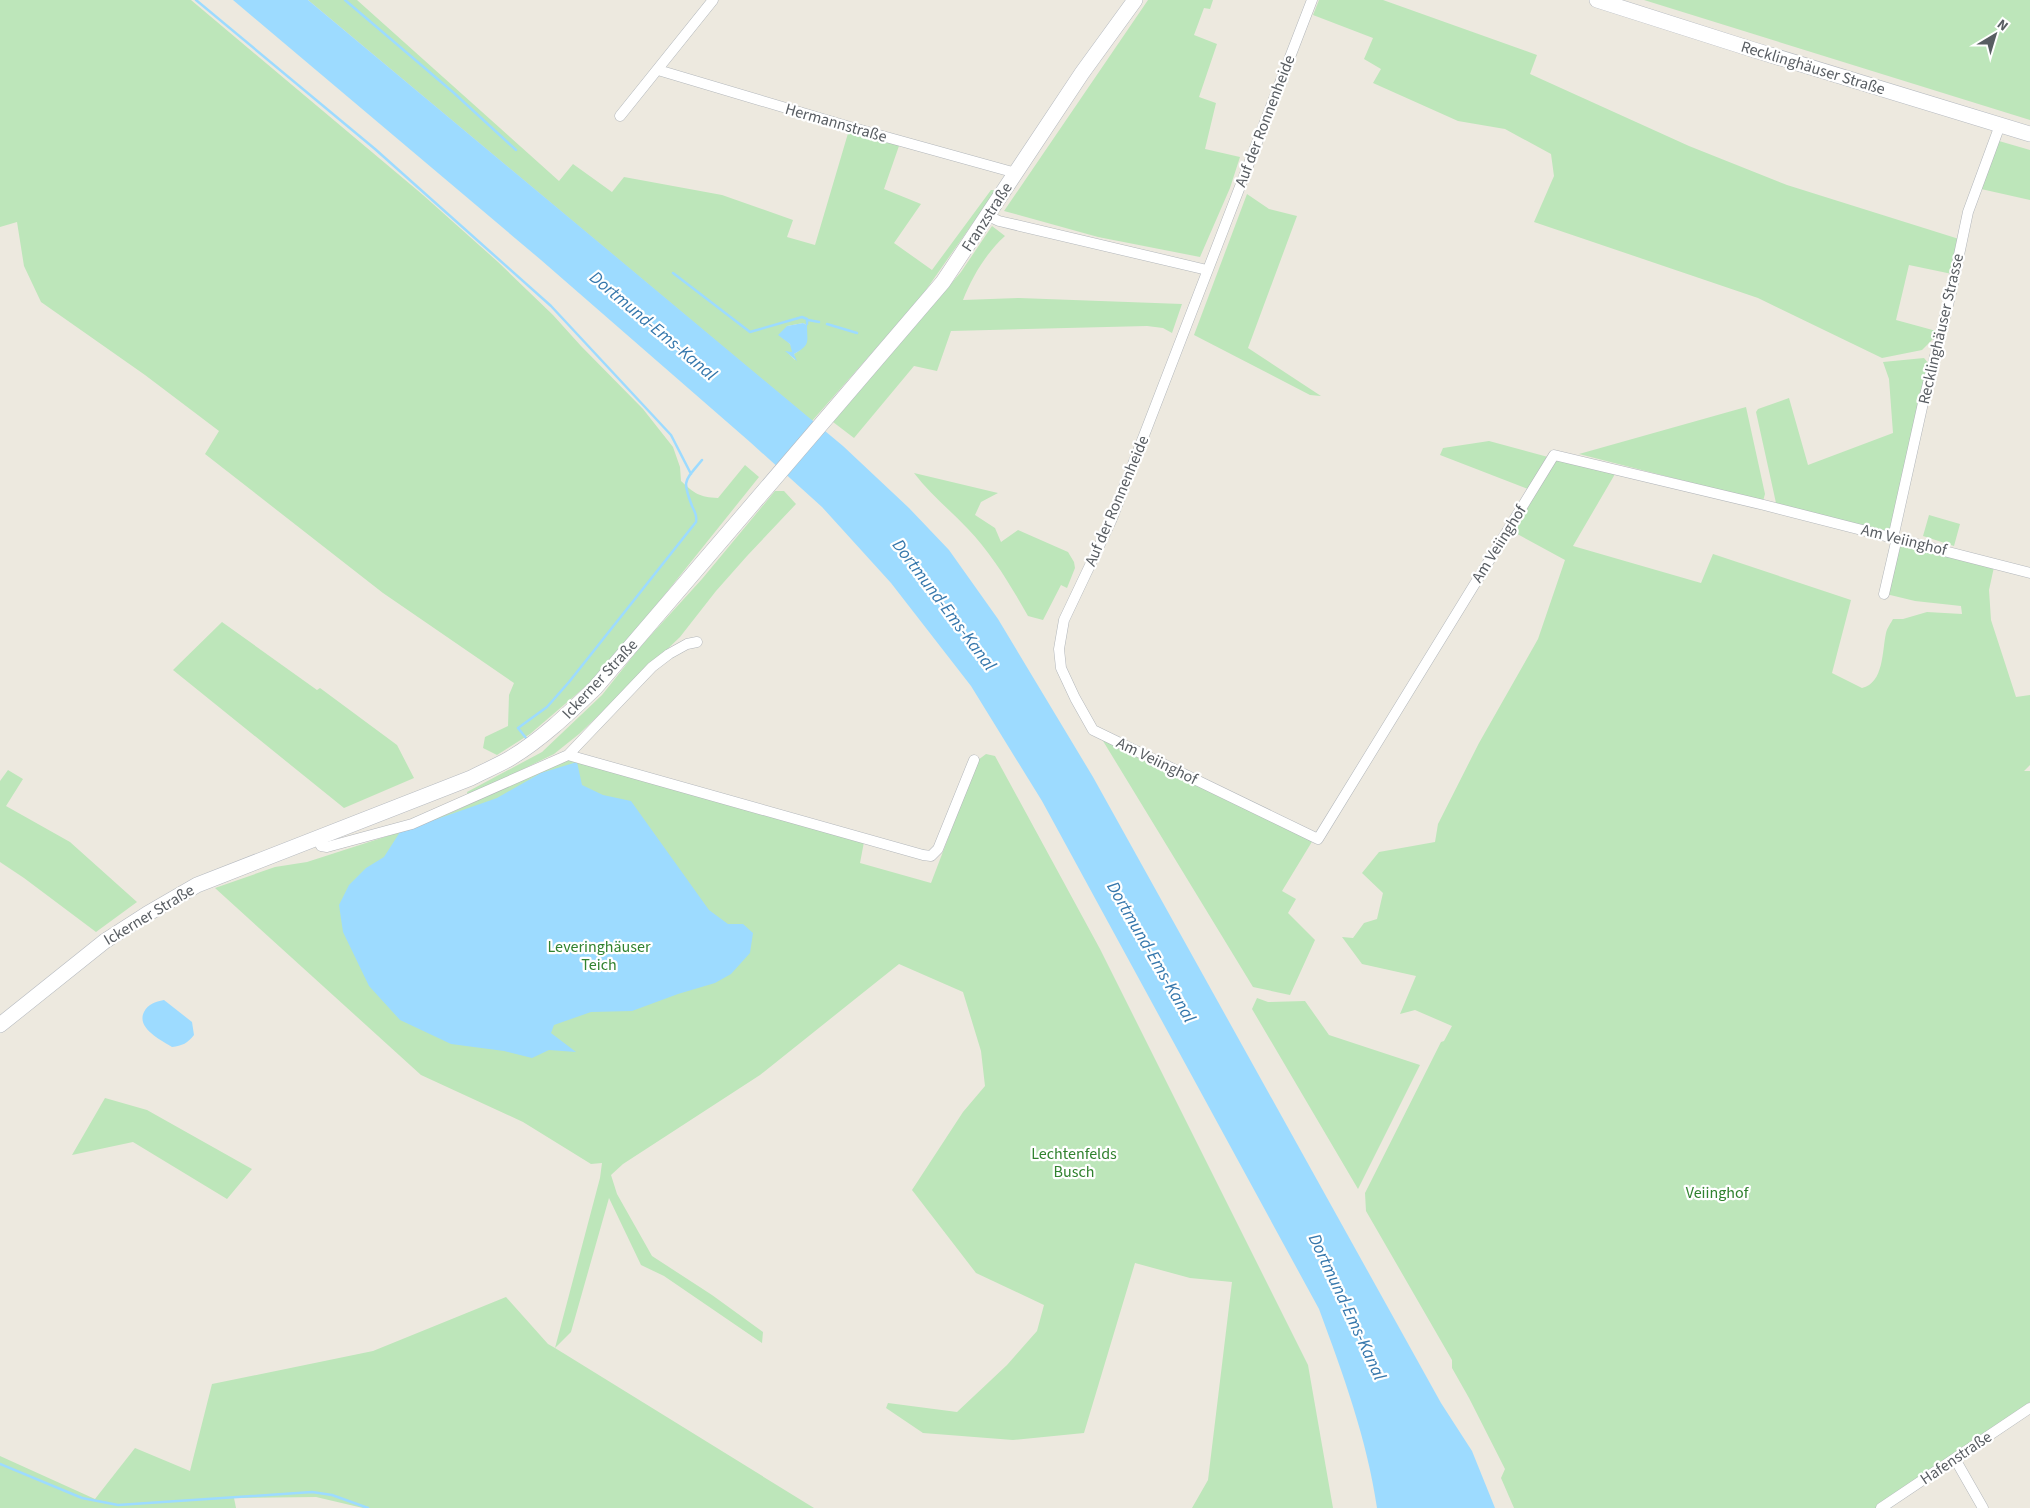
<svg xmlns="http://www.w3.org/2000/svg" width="2030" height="1508" viewBox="0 0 2030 1508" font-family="'Source Sans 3',sans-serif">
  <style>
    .green { fill: #bde6ba; fill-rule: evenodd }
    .water { fill: #9ddbff }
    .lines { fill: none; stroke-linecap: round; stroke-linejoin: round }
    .stream { stroke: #9ddbff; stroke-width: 2.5 }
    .street-casing { stroke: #b3b7bb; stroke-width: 11 }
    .secondary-casing { stroke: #b6bac0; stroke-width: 16 }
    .street { stroke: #fff; stroke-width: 10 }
    .secondary { stroke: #fff; stroke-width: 15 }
    .labels { text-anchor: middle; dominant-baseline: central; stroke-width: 4.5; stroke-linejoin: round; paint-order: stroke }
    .street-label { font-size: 16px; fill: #585d62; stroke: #fff }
    .park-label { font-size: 16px; fill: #31822f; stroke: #fff }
    .water-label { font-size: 18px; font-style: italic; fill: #3577ac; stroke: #fff }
  </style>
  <rect width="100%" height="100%" fill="#ede9df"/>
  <path class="green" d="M 0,0 L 191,0 L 423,195 L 498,262 L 553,315 L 581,346 L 643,409 L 673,447 L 680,467 L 681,481 C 695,494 699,497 718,498 L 745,465 L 759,477 L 662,598 L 593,680 L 530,734 L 497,755 L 483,748 L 485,737 L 508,726 L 509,695 L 514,683 L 383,593 L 205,454 L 219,431 L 145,375 L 41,302 L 24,266 L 17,222 L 0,227 Z
    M 308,0 L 357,0 L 559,181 L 573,164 L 612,192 L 624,177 L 722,195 L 793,220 L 787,237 L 815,245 L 849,130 L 900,143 L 884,189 L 921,204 L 894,243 L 932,270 L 991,190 L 996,190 L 921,297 L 812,421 ZM 803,323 L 807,325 C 807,340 808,346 794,354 L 795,360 L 787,352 L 792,352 C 793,346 789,342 784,339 L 787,326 Z
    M 1148,0 L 1213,0 L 1210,9 L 1204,8 L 1194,35 L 1217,44 L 1199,97 L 1216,103 L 1205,149 L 1240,157 L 1230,188 L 1200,257 L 1098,237 L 1004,211 Z
    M 1319,0 L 1383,0 L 1537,55 L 1530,74 L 1689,146 L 1787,185 L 1959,239 L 1952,274 L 1909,265 L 1896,320 L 1940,332 L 1922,350 L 1882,358 L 1758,298 L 1534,222 L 1554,176 L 1551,154 L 1505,129 L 1458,121 L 1373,83 L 1381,69 L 1364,59 L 1373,38 L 1313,15 Z
    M 1644,0 L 2030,0 L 2030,120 Z
    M 1999,141 L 2030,150 L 2030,200 L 1981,189 Z
    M 1247,194 L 1269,209 L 1297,216 L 1248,348 L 1321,396 L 1310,395 L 1194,335 Z
    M 992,226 L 1005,236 C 986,253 972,277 963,300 L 1019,298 L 1182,304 L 1172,333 L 1163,328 L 1147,326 L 951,331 L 937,371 L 914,366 L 854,438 L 833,422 L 961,272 Z
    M 1924,358 L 1929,364 L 1893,527 L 1887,532 L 1776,503 L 1756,412 L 1758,409 L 1789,398 L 1808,465 L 1893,433 L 1889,379 L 1883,362 Z
    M 1746,407 L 1765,494 L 1763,501 L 1579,454 Z
    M 1489,441 L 1548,457 L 1528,489 L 1440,455 L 1443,448 Z
    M 1555,459 L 1615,474 L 1573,546 L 1701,583 L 1713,554 L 1851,600 L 1832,673 L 1862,688 C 1884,683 1882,651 1886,633 C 1887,628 1891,623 1893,619 L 1903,619 L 1927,612 L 1962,614 L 1961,606 L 1915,601 L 1886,594 L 1898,542 L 1994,567 L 1989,590 L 1991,620 L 2016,697 L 2030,695 L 2030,765 L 2024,771 L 2030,771 L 2030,1402 L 1877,1508 L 1514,1508 L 1501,1478 L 1505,1469 L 1469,1398 L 1452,1368 L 1452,1360 L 1366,1211 L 1365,1193 L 1441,1042 L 1444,1041 L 1452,1026 L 1415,1010 L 1400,1014 L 1416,976 L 1362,964 L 1342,937 L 1353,938 L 1364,923 L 1377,919 L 1383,893 L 1362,873 L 1379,852 L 1435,842 L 1438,824 L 1479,743 L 1538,639 L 1565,560 L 1510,530 Z
    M 914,473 L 998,493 L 981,502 L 975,515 L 995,528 L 1001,542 L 1018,530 L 1068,552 L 1074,562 L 1075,568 L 1067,588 L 1061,585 L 1043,620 L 1028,616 C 1011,586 992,554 968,529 C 950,510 930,494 914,473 Z
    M 775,491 L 784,491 L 796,504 L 747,556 L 716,591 L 680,637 L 579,734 L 554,754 L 468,796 L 467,792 L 542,752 L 602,695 L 641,646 L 702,579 Z
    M 1929,515 L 1960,524 L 1954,546 L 1923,536 Z
    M 222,622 L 317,690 L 320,688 L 397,745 L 414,778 L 344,808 L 173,670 Z
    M 1100,736 L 1313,840 L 1282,891 L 1296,899 L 1288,913 L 1315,940 L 1290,995 L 1253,987 Z
    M 986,754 L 995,756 L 1100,949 L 1308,1365 L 1333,1508 L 1192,1508 L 1208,1480 L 1232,1282 L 1190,1278 L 1135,1263 L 1084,1433 L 1013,1440 L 923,1433 L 886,1408 L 888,1403 L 957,1412 L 1007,1365 L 1037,1331 L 1044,1305 L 976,1273 L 912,1190 L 963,1112 L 985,1086 L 981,1051 L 963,992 L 899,964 L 760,1075 L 623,1164 L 611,1175 L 617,1194 L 652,1256 L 712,1295 L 763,1332 L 762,1343 L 664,1276 L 641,1265 L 609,1198 L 571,1332 L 555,1348 L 814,1508 L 363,1508 L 316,1497 L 234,1498 L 236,1508 L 0,1508 L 0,1456 L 95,1499 L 135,1448 L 190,1471 L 212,1384 L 373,1351 L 506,1297 L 548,1344 L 555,1348 L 600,1178 L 602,1163 L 591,1164 L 523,1122 L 421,1075 L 215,888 L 275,867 L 307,862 L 400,832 L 455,811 L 542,769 L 570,758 L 864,842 L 860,863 L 931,883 L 978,760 Z
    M 8,770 L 23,779 L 6,806 L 70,842 L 137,902 L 96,932 L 24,878 L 0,862 L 0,781 Z
    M 1257,998 L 1268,1002 L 1305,1001 L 1329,1035 L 1420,1065 L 1358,1189 L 1252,1009 Z
    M 105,1098 L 147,1110 L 252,1169 L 227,1199 L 133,1142 L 72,1155 Z"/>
  <path class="water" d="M 233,0 L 308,0 L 843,446 L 909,508 L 949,550 L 998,619 L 1093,777 L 1396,1322 L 1441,1403 L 1472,1451 L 1495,1508 L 1377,1508 C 1367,1439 1343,1374 1319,1309 L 1042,801 L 971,686 L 891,583 L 822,507 L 750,442 L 541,260 Z
    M 803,323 L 807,325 C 807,343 811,344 794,354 L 797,361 L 785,351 L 792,352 L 790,344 L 778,335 L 787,326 Z
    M 577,762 L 582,785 L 603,795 L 631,801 L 709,910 L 728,924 L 743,924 L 753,933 L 750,953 L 731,974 L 715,983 L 678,994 L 632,1011 L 591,1012 L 554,1025 L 551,1033 L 576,1052 L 549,1050 L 532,1058 L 504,1051 L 451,1044 L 400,1020 L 369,986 L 343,932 L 339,905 L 349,885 L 366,868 L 384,857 L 400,832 L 497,798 L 541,773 Z
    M 164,1000 L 192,1022 L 194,1035 C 188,1043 182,1046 172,1047 C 161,1040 136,1028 144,1012 C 148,1004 155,1002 164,1000 Z"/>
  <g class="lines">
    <path class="stream" d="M 196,0 L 375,149 L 551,306 L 671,435 L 691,474
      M 345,0 L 454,93 L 516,150
      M 673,273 L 750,332 L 802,317 L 807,319 L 807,324
      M 808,320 L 819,322
      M 827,324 L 857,333
      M 526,738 L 518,728 L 547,707 L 569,682 L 696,522 C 697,516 695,512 692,506 C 682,480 684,482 702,460
      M 0,1464 L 82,1498 L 118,1505 L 312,1492 L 332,1495 L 368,1508"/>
    <g class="street-casing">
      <path id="street" d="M 1312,0 L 1111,521 L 1064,620 L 1059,649 L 1061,668 L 1075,698 L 1093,730 L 1318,839 L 1554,455 L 1764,505 L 2030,573
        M 658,70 L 850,127 L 1016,173
        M 620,116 L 713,0
        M 988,216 L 999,221 L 1207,270
        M 1884,594 L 1896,542 L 1893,538 L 1923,403 L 1951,293 L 1968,212 L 2000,125
        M 568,755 L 923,855 L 931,856 L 938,849 L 974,760
        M 318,838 L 321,846 L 327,847 L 412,824 L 568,755 L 652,667 L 669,654 L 687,644 L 697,642
        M 1955,1459 L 1983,1508
        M 1881,1508 L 2030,1408"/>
    </g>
    <g class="secondary-casing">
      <path id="secondary" d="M 1597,0 L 1751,49 L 2030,134
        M 0,1025 L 105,941 L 147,914 L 197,885 L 471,778 C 484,771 497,766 509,759 C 541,740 568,714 595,688 L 943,282 L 1082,73 L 1135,0"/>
    </g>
    <use href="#street" class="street"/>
    <use href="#secondary" class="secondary"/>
  </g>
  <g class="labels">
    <g class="street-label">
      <text transform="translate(1813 68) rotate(17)">Recklinghäuser Straße</text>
      <text transform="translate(1265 121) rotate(-69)">Auf der Ronnenheide</text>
      <text transform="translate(836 123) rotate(16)">Hermannstraße</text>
      <text transform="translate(987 217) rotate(-57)">Franzstraße</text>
      <text transform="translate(1941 329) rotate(-77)">Recklinghäuser Strasse</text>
      <text transform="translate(1117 501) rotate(-67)">Auf der Ronnenheide</text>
      <text transform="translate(1904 540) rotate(14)">Am Veiinghof</text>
      <text transform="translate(1499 544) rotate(-58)">Am Veiinghof</text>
      <text transform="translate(600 679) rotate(-47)">Ickerner Straße</text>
      <text transform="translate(1157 761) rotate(26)">Am Veiinghof</text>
      <text transform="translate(149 915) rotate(-31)">Ickerner Straße</text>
      <text transform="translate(1956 1458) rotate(-34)">Hafenstraße</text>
    </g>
    <g class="park-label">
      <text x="599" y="947">Leveringhäuser<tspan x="599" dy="18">Teich</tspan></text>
      <text x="1074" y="1154">Lechtenfelds<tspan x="1074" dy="18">Busch</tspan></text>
      <text x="1717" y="1193">Veiinghof</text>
    </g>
    <g class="water-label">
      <text transform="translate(653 326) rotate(40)">Dortmund-Ems-Kanal</text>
      <text transform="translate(944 605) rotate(53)">Dortmund-Ems-Kanal</text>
      <text transform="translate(1151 952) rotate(60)">Dortmund-Ems-Kanal</text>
      <text transform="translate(1347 1307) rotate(65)">Dortmund-Ems-Kanal</text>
    </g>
  </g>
  <g transform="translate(1995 35) rotate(38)" stroke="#ffffff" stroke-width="4" paint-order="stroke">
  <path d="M0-4L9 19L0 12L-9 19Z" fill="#585d62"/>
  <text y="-8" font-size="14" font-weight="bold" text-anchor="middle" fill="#585d62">N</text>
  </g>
</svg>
